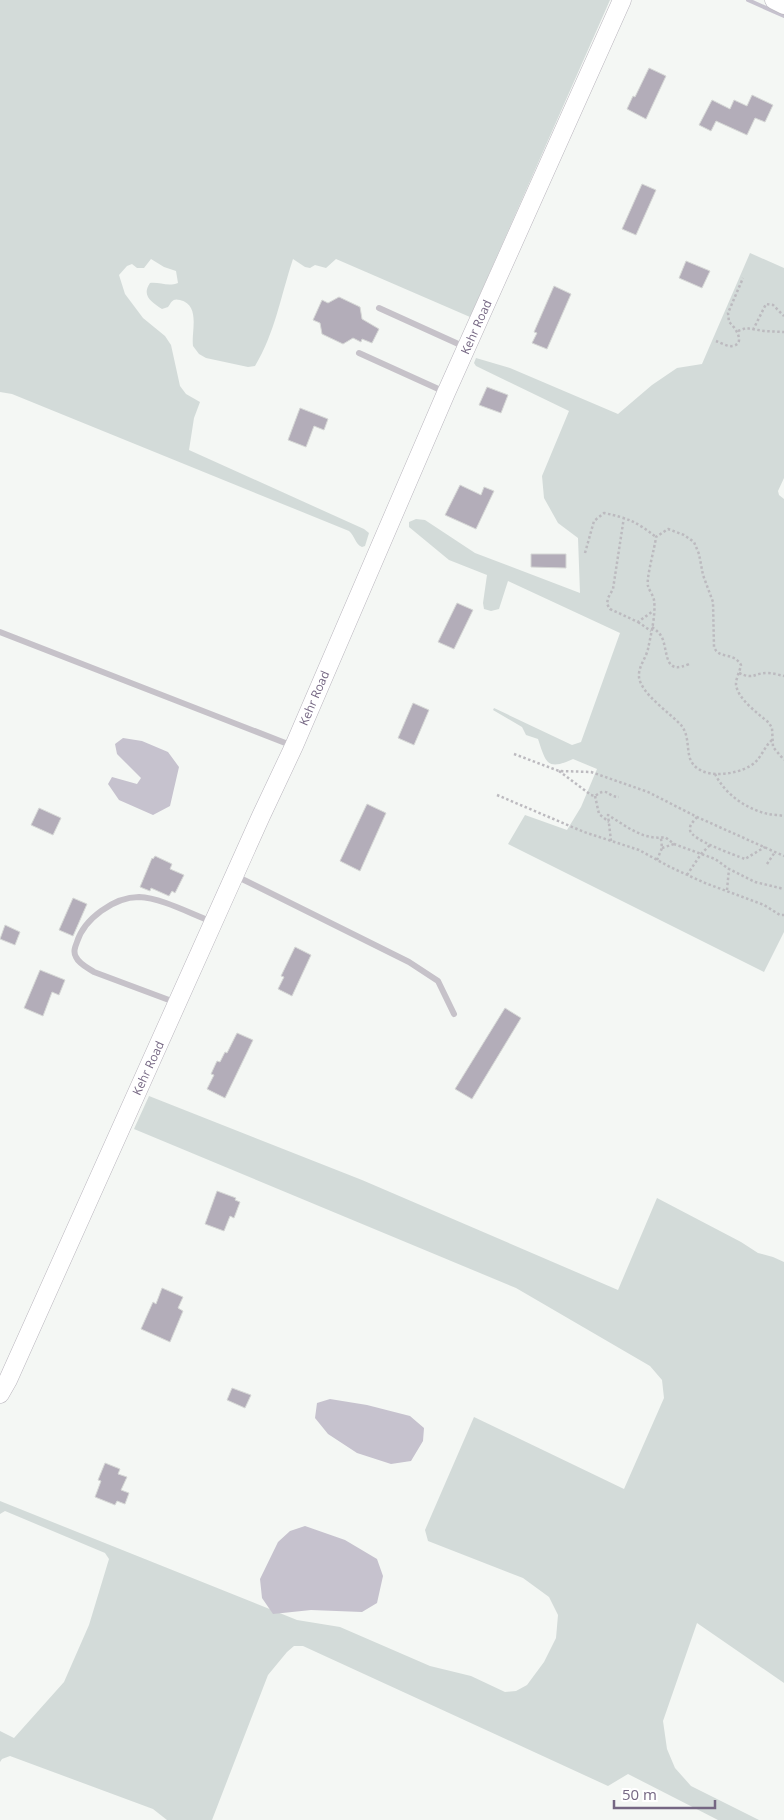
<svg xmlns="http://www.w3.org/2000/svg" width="784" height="1820" viewBox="0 0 784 1820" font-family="'Open Sans',sans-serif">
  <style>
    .green { fill: #d3dbd9 }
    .water { fill: #c6c2ce }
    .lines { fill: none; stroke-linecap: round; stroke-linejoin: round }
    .stream { stroke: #c6c2ce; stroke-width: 4 }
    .building { fill: #b3adb9; stroke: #d6d8d6 }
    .secondary-casing { stroke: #b9b5bd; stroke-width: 19 }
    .path { stroke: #bcbabf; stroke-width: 2.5; stroke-dasharray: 2.5 2.5; stroke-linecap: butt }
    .lane { stroke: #c6c2c9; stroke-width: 6 }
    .secondary { stroke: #fff; stroke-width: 18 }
    .labels { text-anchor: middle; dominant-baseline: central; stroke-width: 5; stroke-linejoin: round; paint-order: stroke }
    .street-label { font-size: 12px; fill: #756783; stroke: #fff }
  </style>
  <rect width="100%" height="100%" fill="#f4f7f4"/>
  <path class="green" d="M 0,0 L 610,0 L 470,317 L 336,259 L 326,268 L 315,265 L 310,268 L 305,267 L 293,259 C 281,295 275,333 255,366 L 248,367 L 206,358 L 199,354 L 193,346 C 191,332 201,305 180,300 C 173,298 172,301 168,307 L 162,309 C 152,302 141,296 150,283 C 160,282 168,287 178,283 L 176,271 L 164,267 L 151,259 L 144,268 L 137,268 L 132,264 L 127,266 L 119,275 L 125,294 L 143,318 L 165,336 L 171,345 L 180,386 L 186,394 L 200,402 L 194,418 L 189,450 L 364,529 L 369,533 L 365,546 L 362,547 C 355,544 355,536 349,531 L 12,394 L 0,392 Z
    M 750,253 L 784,268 L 784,478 L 778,491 L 779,495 L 784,499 L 784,932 L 764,972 L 508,844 L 525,815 L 567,830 L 581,807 L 597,769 L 573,759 C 547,771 546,763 538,739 L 526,735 L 522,727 L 493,710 L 494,708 L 572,745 L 581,742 L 620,633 L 508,581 L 499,609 L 491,611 L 484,609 L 483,603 L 487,575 L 449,560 L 409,527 L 409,522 L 416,519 L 425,520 L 475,553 L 580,593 L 578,538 L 558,523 L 544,498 L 542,476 L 569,411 L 476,366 L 474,363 L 476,358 L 510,368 L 618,414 L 652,385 L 677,368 L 702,364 Z
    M 149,1096 L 362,1180 L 618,1290 L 657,1198 L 741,1242 L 758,1253 L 773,1257 L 784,1262 L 784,1683 L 697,1623 L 663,1721 L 667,1749 L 675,1768 L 691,1786 L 759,1820 L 718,1820 L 628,1774 L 608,1786 L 303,1646 L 294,1646 L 287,1652 L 268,1675 L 212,1820 L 167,1820 L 153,1809 L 10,1756 L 2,1759 L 0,1762 L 0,1731 L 14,1738 L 64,1682 L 89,1625 L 109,1559 L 105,1553 L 5,1511 L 0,1514 L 0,1501 L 297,1620 L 340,1627 L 430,1666 L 471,1676 L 505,1692 L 516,1691 L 527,1685 L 544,1662 L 556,1638 L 558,1615 L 549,1597 L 523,1578 L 428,1541 L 425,1530 L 474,1417 L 624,1489 L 664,1398 L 662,1380 L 650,1366 L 516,1288 L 134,1129 Z"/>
  <path class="water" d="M 123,738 L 142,741 L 168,752 L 179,767 L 170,806 L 153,815 L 119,800 L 108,784 L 112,777 L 137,784 L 141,778 L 117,754 L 115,744 Z
    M 330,1399 L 367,1405 L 410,1416 L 424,1428 L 423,1441 L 411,1461 L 391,1464 L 357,1453 L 328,1434 L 315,1418 L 317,1403 Z
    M 305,1526 L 345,1540 L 377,1559 L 383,1576 L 377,1603 L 362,1612 L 311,1610 L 273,1614 L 262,1598 L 260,1579 L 278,1542 L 290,1531 Z"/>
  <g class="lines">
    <path class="stream" d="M 748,0 L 784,16"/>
  </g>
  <path class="building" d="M 649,68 L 666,76 L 646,119 L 627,109 L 633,96 L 635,97 Z
    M 752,95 L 773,105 L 765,122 L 755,118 L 747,135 L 716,121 L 711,131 L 699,125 L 712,100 L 730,109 L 734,100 L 747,106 Z
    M 642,184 L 656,190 L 636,235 L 622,229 Z
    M 686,261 L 710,271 L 702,288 L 679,278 Z
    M 554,286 L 571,294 L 547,349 L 532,343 L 537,333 L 534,332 Z
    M 339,297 L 360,307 L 362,319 L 379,329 L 372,343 L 362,339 L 361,342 L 353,338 L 343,344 L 322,334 L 320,323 L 313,320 L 322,300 L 328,303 Z
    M 487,387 L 508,395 L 501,413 L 479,405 Z
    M 300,408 L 328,419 L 324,430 L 314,426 L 306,447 L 288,440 Z
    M 460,485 L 481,495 L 484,487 L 494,491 L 476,529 L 445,515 Z
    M 531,554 L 566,554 L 566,568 L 531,567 Z
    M 457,603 L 473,610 L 454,649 L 438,642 Z
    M 413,703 L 429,710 L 414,745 L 398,738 Z
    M 367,804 L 386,813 L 360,871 L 340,861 Z
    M 39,808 L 61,818 L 53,835 L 31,825 Z
    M 155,856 L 172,864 L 170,869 L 184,875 L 175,893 L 172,891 L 169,896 L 151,888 L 150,891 L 140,887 L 152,858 L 153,859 Z
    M 73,898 L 87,904 L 73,936 L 59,930 Z
    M 5,925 L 20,932 L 15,945 L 0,939 Z
    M 295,947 L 311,955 L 292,996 L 278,989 L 284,977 L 281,976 Z
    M 40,970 L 65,980 L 59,995 L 52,992 L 43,1016 L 24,1008 Z
    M 505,1008 L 521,1018 L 472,1099 L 455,1089 Z
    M 237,1033 L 253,1040 L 225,1098 L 207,1089 L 214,1075 L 211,1074 L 217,1061 L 220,1062 L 225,1052 L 227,1053 Z
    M 217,1191 L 236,1198 L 235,1200 L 240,1202 L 234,1218 L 230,1216 L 224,1231 L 205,1224 Z
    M 162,1288 L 183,1297 L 178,1308 L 183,1311 L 170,1342 L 141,1329 L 153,1302 L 156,1304 Z
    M 232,1388 L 251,1395 L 245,1408 L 227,1400 Z
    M 105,1463 L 120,1469 L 118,1474 L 127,1477 L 121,1490 L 129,1493 L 125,1504 L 117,1501 L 115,1505 L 95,1497 L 101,1481 L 98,1480 Z"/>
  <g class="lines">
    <g class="secondary-casing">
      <path id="secondary" d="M 774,0 L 784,5
        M 0,1394 L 8,1380 L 261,816 L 294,746 L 446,393 L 622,0"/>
    </g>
    <path class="path" d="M 753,330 L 766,304 L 773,305 L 784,316
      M 738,331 L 746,328 L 764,331 L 784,332
      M 716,341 C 721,343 728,347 733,346 C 746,343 735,327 729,322 L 728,313 L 743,278
      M 624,517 L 613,589 L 608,598 L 607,604 L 610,609 L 638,622 L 653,611
      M 585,553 L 594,521 L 604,513 C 628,518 637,522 656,537
      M 638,622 L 651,631
      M 652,627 C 657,631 661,634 663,640 C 668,655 665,675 689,664
      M 739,673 C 754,680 754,673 767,673 C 773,673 779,675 784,676
      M 772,740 C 763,748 761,760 750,766 C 735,775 701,780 691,761 C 686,750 690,736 681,725 C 670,713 641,694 639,677 C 638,667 646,658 648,649 C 651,634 656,615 654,600 C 653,595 649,590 648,586 C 646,578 655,547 656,537 L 668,529 L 684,535 L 694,542 L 699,554 L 703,575 L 713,602 L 714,647 C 719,660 733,651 741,665 C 740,671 736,678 736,684 C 737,699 759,714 769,723 L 772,728 L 773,747 L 784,760
      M 514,754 L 559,771 L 591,772 L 648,792 L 697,817 L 784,856
      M 559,771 L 591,795 L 595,796 C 608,786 607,797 619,797
      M 715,774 C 725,794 746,809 768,814 C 773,815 779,815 784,816
      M 497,795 L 584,832 L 639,850 L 670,867 L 705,883 L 764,905 L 780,915 L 784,915
      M 595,796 L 599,814 L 609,822
      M 697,817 C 694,821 689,825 690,830 C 691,840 735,855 745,859 L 765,847
      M 611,841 L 608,815 C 626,826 644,841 665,837 L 674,844 L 715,859 L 729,869 L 755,882 L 784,889
      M 662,848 L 674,844
      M 657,860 L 662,848 L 661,838
      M 767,864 L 775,852
      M 687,875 L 701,854 L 711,844
      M 727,890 L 729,869"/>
    <path class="lane" d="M 379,308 L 465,347
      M 359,353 L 445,392
      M 0,632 L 293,746
      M 236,876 L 409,962 L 438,981 L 454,1014
      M 177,1003 L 94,972 C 88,968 79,964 76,957 C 73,952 75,947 77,942 C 84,919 114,897 139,897 C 162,898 191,914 213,922"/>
    <use href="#secondary" class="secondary"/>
  </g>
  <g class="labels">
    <g class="street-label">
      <text transform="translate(476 327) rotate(-66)">Kehr Road</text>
      <text transform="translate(314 698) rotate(-67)">Kehr Road</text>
      <text transform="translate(148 1068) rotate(-65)">Kehr Road</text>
    </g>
  </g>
  <path d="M614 1800v8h101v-8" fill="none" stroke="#756783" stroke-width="2.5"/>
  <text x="622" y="1800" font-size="15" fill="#756783" stroke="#ffffff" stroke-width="4" paint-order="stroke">50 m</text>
</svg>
